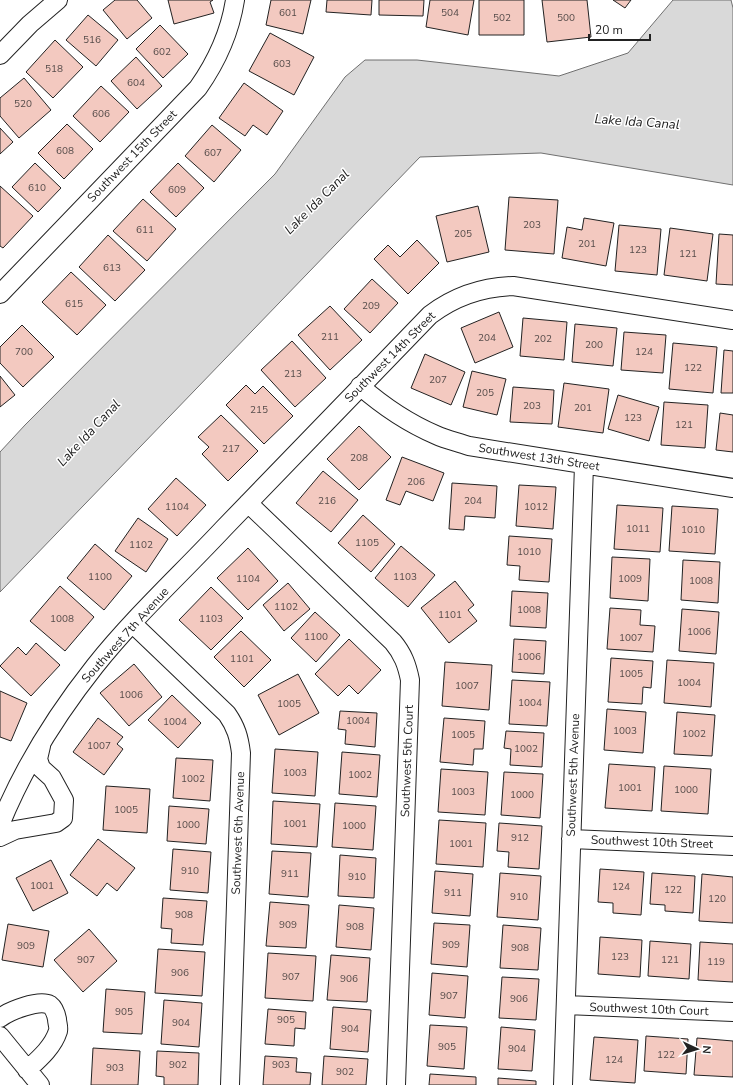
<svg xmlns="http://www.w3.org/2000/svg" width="733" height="1085" viewBox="0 0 733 1085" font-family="'Nunito Sans',sans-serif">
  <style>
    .water { fill: #d9d9d9; stroke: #6f6f6f }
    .building { fill: #f3c9c0; stroke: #222 }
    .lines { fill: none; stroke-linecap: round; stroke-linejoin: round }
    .street-casing { stroke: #222; stroke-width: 20 }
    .street { stroke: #fff; stroke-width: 18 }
    .labels { text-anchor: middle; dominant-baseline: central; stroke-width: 3; stroke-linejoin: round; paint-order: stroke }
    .number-label { font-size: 10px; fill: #564c4a }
    .street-label { font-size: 12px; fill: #222; stroke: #fff }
    .water-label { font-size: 13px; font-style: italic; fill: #222; stroke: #fff }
  </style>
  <rect width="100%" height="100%" fill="#fff"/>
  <path class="water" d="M 673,0 L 731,0 L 733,8 L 733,185 L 541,153 L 420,157 L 0,592 L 0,452 L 25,425 L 275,174 L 345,77 L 365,60 L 417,60 L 559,76 L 628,53 Z"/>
  <path class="building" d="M 115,0 L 137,0 L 152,18 L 127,39 L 103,10 Z
    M 168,0 L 213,0 L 210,2 L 214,13 L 174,24 Z
    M 271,0 L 311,0 L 303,34 L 266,25 Z
    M 327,0 L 372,0 L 371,15 L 326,12 Z
    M 379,0 L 424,0 L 423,16 L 379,15 Z
    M 430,0 L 474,0 L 468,35 L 426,27 Z
    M 479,0 L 524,0 L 524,35 L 479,35 Z
    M 542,0 L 587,0 L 591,37 L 547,42 Z
    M 613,0 L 631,0 L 625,8 Z
    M 88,15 L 118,40 L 96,66 L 66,40 Z
    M 160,25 L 188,54 L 163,78 L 136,49 Z
    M 270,33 L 314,57 L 294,95 L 249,71 Z
    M 55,40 L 83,67 L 53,98 L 26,72 Z
    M 136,57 L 162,86 L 137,109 L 111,81 Z
    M 24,78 L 51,110 L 19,138 L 0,116 L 0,98 Z
    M 244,83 L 283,111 L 267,135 L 253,125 L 245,136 L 219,118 Z
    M 101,86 L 129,112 L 100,142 L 73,116 Z
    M 67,124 L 93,149 L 64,179 L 38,153 Z
    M 212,125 L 241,150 L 214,182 L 185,156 Z
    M 0,128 L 13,142 L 0,154 Z
    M 35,163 L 61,188 L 38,212 L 12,187 Z
    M 178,163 L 204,188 L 176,217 L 150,192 Z
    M 0,186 L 33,216 L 3,248 L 0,246 Z
    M 509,197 L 558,200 L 554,254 L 505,250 Z
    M 143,199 L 176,229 L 147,261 L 113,231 Z
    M 478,206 L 489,252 L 447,262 L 436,216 Z
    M 584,218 L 614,223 L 606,266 L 562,258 L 567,227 L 582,230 Z
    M 619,225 L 661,229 L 657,275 L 615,271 Z
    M 670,228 L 713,234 L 707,281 L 664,275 Z
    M 719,234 L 733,235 L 733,285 L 716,284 Z
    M 108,235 L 145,270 L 115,301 L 79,267 Z
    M 417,240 L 439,263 L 408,294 L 374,259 L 388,245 L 400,257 Z
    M 71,272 L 106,305 L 77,335 L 42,302 Z
    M 372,279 L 398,303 L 370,333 L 344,309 Z
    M 330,306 L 362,340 L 330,370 L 298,335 Z
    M 499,312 L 513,347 L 475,363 L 461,328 Z
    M 523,318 L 567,322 L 564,360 L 520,356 Z
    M 575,324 L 617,328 L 613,366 L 572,362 Z
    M 22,325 L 54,357 L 23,387 L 0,363 L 0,347 Z
    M 624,332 L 666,335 L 663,373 L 621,370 Z
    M 292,341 L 326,378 L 295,407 L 261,370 Z
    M 673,343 L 717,347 L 713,393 L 669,389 Z
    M 724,350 L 733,351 L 733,393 L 721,393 Z
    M 425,354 L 465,372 L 451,405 L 411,388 Z
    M 472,371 L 506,379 L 497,415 L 463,407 Z
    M 0,376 L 15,395 L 0,407 Z
    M 564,383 L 609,389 L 603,433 L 558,427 Z
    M 246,385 L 255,394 L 263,386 L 293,416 L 264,444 L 226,405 Z
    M 513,387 L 554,390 L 552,424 L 510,422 Z
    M 618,395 L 659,407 L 649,441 L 608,429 Z
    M 664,402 L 708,405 L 705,448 L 661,445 Z
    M 720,413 L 733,415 L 733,452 L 716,450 Z
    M 221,415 L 258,451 L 228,481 L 202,454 L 209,447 L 198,437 Z
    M 359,426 L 391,457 L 359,490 L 327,459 Z
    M 402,457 L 444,473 L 433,501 L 406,491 L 400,505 L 386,500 Z
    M 323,471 L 358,500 L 331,532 L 296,503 Z
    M 176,478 L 206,505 L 177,536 L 148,509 Z
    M 452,483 L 497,486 L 495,518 L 465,516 L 464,530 L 449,529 Z
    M 519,485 L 556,487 L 553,529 L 516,526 Z
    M 617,505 L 663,508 L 660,552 L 614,549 Z
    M 672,506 L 718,509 L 715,554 L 669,551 Z
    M 363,515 L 395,544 L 371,572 L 338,543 Z
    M 138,518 L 168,539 L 146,572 L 115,551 Z
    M 509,536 L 552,539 L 549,582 L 519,580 L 520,566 L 507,565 Z
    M 95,544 L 132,576 L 104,610 L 67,578 Z
    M 401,546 L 435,575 L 408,607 L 375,578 Z
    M 248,548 L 278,581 L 248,610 L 217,578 Z
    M 612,557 L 650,559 L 648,601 L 610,598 Z
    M 683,560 L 720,562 L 718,603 L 681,600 Z
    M 455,581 L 474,605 L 468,610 L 477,621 L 449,643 L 421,608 Z
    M 288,583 L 310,609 L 284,631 L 263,605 Z
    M 60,586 L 94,617 L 65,651 L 30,621 Z
    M 211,587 L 243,618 L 211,650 L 179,620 Z
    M 512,591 L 548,593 L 546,628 L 510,626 Z
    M 610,608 L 641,610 L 640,625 L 655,626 L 653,652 L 607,649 Z
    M 682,609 L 719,612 L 716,654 L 679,651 Z
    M 315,612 L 340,635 L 316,662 L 291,638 Z
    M 241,631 L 271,660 L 244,687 L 214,657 Z
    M 349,639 L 381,670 L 358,694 L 349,685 L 338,696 L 315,674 Z
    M 514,639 L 546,641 L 544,674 L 512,672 Z
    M 36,643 L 60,665 L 31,696 L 0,666 L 18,647 L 26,655 Z
    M 611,658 L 653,661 L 651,688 L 643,687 L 642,704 L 608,702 Z
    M 667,660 L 714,663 L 711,707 L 664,703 Z
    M 445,662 L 492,665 L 489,710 L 442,706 Z
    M 134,664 L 162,697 L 129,726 L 100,693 Z
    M 298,674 L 319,713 L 279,735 L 258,695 Z
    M 512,680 L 550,682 L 547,726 L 509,724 Z
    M 0,691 L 27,703 L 11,741 L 0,737 Z
    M 172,695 L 201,723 L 178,748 L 148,720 Z
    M 607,709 L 646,712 L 643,753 L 604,750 Z
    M 340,711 L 377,713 L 375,747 L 345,744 L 346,730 L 338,729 Z
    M 677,712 L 715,715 L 712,756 L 674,754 Z
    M 98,718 L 123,737 L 117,744 L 123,749 L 104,775 L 73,752 Z
    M 444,718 L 485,721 L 483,749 L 474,749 L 473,765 L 440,762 Z
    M 506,731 L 544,733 L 542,767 L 510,765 L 511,749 L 504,748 Z
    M 275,749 L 318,752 L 315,796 L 272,793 Z
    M 342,752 L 380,755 L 377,797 L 339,794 Z
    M 176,758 L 213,760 L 210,801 L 173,798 Z
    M 609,764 L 655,767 L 652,811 L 605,808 Z
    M 664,766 L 711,769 L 708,814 L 661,811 Z
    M 441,769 L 488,772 L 485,815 L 438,812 Z
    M 504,772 L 543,774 L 540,818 L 501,815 Z
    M 106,786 L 150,789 L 147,833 L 103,830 Z
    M 273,801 L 320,804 L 317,847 L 271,844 Z
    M 335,803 L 376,806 L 373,850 L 332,847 Z
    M 169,806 L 209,809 L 206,844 L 167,841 Z
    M 439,820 L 486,823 L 483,867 L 436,864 Z
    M 499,823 L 542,826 L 539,869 L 508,867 L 509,852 L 497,851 Z
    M 98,839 L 135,868 L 117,891 L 107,883 L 97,896 L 70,875 Z
    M 173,849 L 211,852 L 208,893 L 170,890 Z
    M 272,851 L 311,853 L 308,897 L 269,894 Z
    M 340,855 L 376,858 L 374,898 L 338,896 Z
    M 51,860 L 68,893 L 33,911 L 16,878 Z
    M 600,869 L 644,872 L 641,915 L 613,913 L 613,903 L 598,902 Z
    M 435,871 L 473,874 L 470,916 L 432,913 Z
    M 500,873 L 541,876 L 538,920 L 497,917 Z
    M 652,873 L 695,876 L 693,913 L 665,911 L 665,905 L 650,904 Z
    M 702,874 L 733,877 L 733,923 L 699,921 Z
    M 163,898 L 207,901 L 203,945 L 171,943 L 172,929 L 161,928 Z
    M 270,902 L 309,905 L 306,948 L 266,946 Z
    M 339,905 L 374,908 L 371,950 L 336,947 Z
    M 434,923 L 470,925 L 467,967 L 431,964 Z
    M 8,924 L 49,931 L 43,967 L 2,960 Z
    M 503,925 L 541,928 L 538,970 L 500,968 Z
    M 89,929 L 117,961 L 83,992 L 54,960 Z
    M 600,937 L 642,940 L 640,977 L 598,974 Z
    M 650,941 L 691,944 L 689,979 L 648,976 Z
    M 700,942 L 733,944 L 733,982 L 698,980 Z
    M 158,949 L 205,952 L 202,996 L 155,993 Z
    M 268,953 L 316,956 L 313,1001 L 265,998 Z
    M 331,955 L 370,958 L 367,1002 L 327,1000 Z
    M 432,973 L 468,976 L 465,1018 L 429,1015 Z
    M 502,977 L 539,979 L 536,1020 L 499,1018 Z
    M 106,989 L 145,992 L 142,1034 L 103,1032 Z
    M 164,1000 L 202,1003 L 199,1047 L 161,1044 Z
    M 333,1007 L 371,1010 L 368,1052 L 330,1049 Z
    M 268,1009 L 306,1012 L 305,1029 L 295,1028 L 294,1046 L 265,1044 Z
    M 430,1025 L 467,1027 L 464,1069 L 427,1066 Z
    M 501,1027 L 535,1030 L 532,1071 L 498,1069 Z
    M 646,1036 L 688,1039 L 686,1074 L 644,1071 Z
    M 594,1037 L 638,1040 L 635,1083 L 590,1080 Z
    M 697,1038 L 733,1041 L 733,1077 L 694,1075 Z
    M 93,1048 L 140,1051 L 138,1085 L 91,1085 Z
    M 157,1051 L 199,1053 L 198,1085 L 164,1085 L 164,1077 L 156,1076 Z
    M 265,1056 L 297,1058 L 296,1072 L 311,1073 L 310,1085 L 263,1085 Z
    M 324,1056 L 368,1059 L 366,1085 L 322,1085 Z
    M 430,1074 L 476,1077 L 476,1085 L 429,1085 Z
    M 498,1078 L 536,1081 L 536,1085 L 498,1085 Z"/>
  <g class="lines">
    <g class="street-casing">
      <path id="street" d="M 0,55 L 30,24 L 58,0
        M 0,294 L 198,88 C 217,61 230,32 235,0
        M 360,386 C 384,407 408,423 436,435 C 447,440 458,442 469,446 L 733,488
        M 248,503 L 393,642 C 403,654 407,665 410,680 L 396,1085
        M 133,624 L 227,714 C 236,727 239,737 241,753 L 230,1085
        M 0,825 C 23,768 57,714 95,666 C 134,617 181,574 224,528 C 293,457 361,386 430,315 C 455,296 481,287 513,286 L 733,320
        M 0,837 L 15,830 L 56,823 L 63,818 L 64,800 L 52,778 L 41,768 L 38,759 L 41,746
        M 571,839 L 733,846
        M 566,1005 L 733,1012
        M 0,1018 C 9,1011 39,999 50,1005 C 54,1008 56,1014 57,1019 C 57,1023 59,1027 58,1031 C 53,1047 39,1059 27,1070
        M 0,1036 L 40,1085
        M 563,1085 L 584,465"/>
    </g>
    <use href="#street" class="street"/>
  </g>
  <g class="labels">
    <g class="number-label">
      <text x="288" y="13">601</text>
      <text x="450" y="13">504</text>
      <text x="502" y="18">502</text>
      <text x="566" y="18">500</text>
      <text x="92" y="40">516</text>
      <text x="162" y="52">602</text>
      <text x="282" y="64">603</text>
      <text x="54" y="69">518</text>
      <text x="136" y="83">604</text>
      <text x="23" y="104">520</text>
      <text x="101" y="114">606</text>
      <text x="65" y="151">608</text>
      <text x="213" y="153">607</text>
      <text x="37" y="188">610</text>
      <text x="177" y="190">609</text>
      <text x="532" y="225">203</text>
      <text x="145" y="230">611</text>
      <text x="463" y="234">205</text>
      <text x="587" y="244">201</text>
      <text x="638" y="250">123</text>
      <text x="688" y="254">121</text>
      <text x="112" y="268">613</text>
      <text x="74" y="304">615</text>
      <text x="371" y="306">209</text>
      <text x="330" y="337">211</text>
      <text x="487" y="338">204</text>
      <text x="543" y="339">202</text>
      <text x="594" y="345">200</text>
      <text x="24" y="352">700</text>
      <text x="644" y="352">124</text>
      <text x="693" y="368">122</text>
      <text x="293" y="374">213</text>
      <text x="438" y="380">207</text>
      <text x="485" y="393">205</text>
      <text x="532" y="406">203</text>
      <text x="583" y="408">201</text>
      <text x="259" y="410">215</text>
      <text x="633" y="418">123</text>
      <text x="684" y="425">121</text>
      <text x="231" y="449">217</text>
      <text x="359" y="458">208</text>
      <text x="416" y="482">206</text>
      <text x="327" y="501">216</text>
      <text x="473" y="501">204</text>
      <text x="177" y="507">1104</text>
      <text x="536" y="507">1012</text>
      <text x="638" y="529">1011</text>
      <text x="693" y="530">1010</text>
      <text x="367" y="543">1105</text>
      <text x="141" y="545">1102</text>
      <text x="529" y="552">1010</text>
      <text x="100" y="577">1100</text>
      <text x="405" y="577">1103</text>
      <text x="248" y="579">1104</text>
      <text x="630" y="579">1009</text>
      <text x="701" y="581">1008</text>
      <text x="286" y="607">1102</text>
      <text x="529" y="610">1008</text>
      <text x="450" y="615">1101</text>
      <text x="62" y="619">1008</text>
      <text x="211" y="619">1103</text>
      <text x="699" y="632">1006</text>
      <text x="316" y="637">1100</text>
      <text x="631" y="638">1007</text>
      <text x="529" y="657">1006</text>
      <text x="242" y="659">1101</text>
      <text x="631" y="674">1005</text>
      <text x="689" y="683">1004</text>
      <text x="467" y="686">1007</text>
      <text x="131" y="695">1006</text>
      <text x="530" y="703">1004</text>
      <text x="289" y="704">1005</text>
      <text x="358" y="721">1004</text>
      <text x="175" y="722">1004</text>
      <text x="625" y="731">1003</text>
      <text x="694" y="734">1002</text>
      <text x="463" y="735">1005</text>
      <text x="99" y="746">1007</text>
      <text x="526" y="749">1002</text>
      <text x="295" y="773">1003</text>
      <text x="360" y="775">1002</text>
      <text x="193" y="779">1002</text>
      <text x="630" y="788">1001</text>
      <text x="686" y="790">1000</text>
      <text x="463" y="792">1003</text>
      <text x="522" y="795">1000</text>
      <text x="126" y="810">1005</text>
      <text x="295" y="824">1001</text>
      <text x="188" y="825">1000</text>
      <text x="354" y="826">1000</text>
      <text x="520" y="838">912</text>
      <text x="461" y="844">1001</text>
      <text x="190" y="871">910</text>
      <text x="290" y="874">911</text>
      <text x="357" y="877">910</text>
      <text x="42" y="886">1001</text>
      <text x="621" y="887">124</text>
      <text x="673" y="890">122</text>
      <text x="453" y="893">911</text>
      <text x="519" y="897">910</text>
      <text x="717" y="899">120</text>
      <text x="184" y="915">908</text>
      <text x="288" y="925">909</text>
      <text x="355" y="927">908</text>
      <text x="451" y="945">909</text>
      <text x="26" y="946">909</text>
      <text x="520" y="948">908</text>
      <text x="620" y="957">123</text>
      <text x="86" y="960">907</text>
      <text x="670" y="960">121</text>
      <text x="716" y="962">119</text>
      <text x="180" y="973">906</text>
      <text x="291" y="977">907</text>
      <text x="349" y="979">906</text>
      <text x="449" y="996">907</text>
      <text x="519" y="999">906</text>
      <text x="124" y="1012">905</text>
      <text x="286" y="1020">905</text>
      <text x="181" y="1023">904</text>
      <text x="350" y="1029">904</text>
      <text x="447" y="1047">905</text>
      <text x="517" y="1049">904</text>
      <text x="666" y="1055">122</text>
      <text x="614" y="1060">124</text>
      <text x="178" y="1065">902</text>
      <text x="281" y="1065">903</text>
      <text x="115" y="1068">903</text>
      <text x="345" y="1072">902</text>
    </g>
    <g class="street-label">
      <text transform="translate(132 156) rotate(-46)">Southwest 15th Street</text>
      <text transform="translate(390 357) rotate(-45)">Southwest 14th Street</text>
      <text transform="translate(539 457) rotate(9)">Southwest 13th Street</text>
      <text transform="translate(125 635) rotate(-48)">Southwest 7th Avenue</text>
      <text transform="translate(407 761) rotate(-88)">Southwest 5th Court</text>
      <text transform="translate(573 775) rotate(-88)">Southwest 5th Avenue</text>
      <text transform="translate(238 833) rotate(-88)">Southwest 6th Avenue</text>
      <text transform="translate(652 842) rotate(2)">Southwest 10th Street</text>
      <text transform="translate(649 1009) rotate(2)">Southwest 10th Court</text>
    </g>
    <g class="water-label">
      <text transform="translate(637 122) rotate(4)">Lake Ida Canal</text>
      <text transform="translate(317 202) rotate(-45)">Lake Ida Canal</text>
      <text transform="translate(89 433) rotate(-47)">Lake Ida Canal</text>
    </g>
  </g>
  <g transform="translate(697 1049) rotate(94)" stroke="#ffffff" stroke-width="3" paint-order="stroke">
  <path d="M0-3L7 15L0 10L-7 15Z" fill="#222222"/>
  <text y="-6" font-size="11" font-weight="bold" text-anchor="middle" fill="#222222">N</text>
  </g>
  <path d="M589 34v6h61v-6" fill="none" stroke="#222222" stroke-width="2"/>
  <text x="595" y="34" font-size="12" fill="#222222" stroke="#ffffff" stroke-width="3" paint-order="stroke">20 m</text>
</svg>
